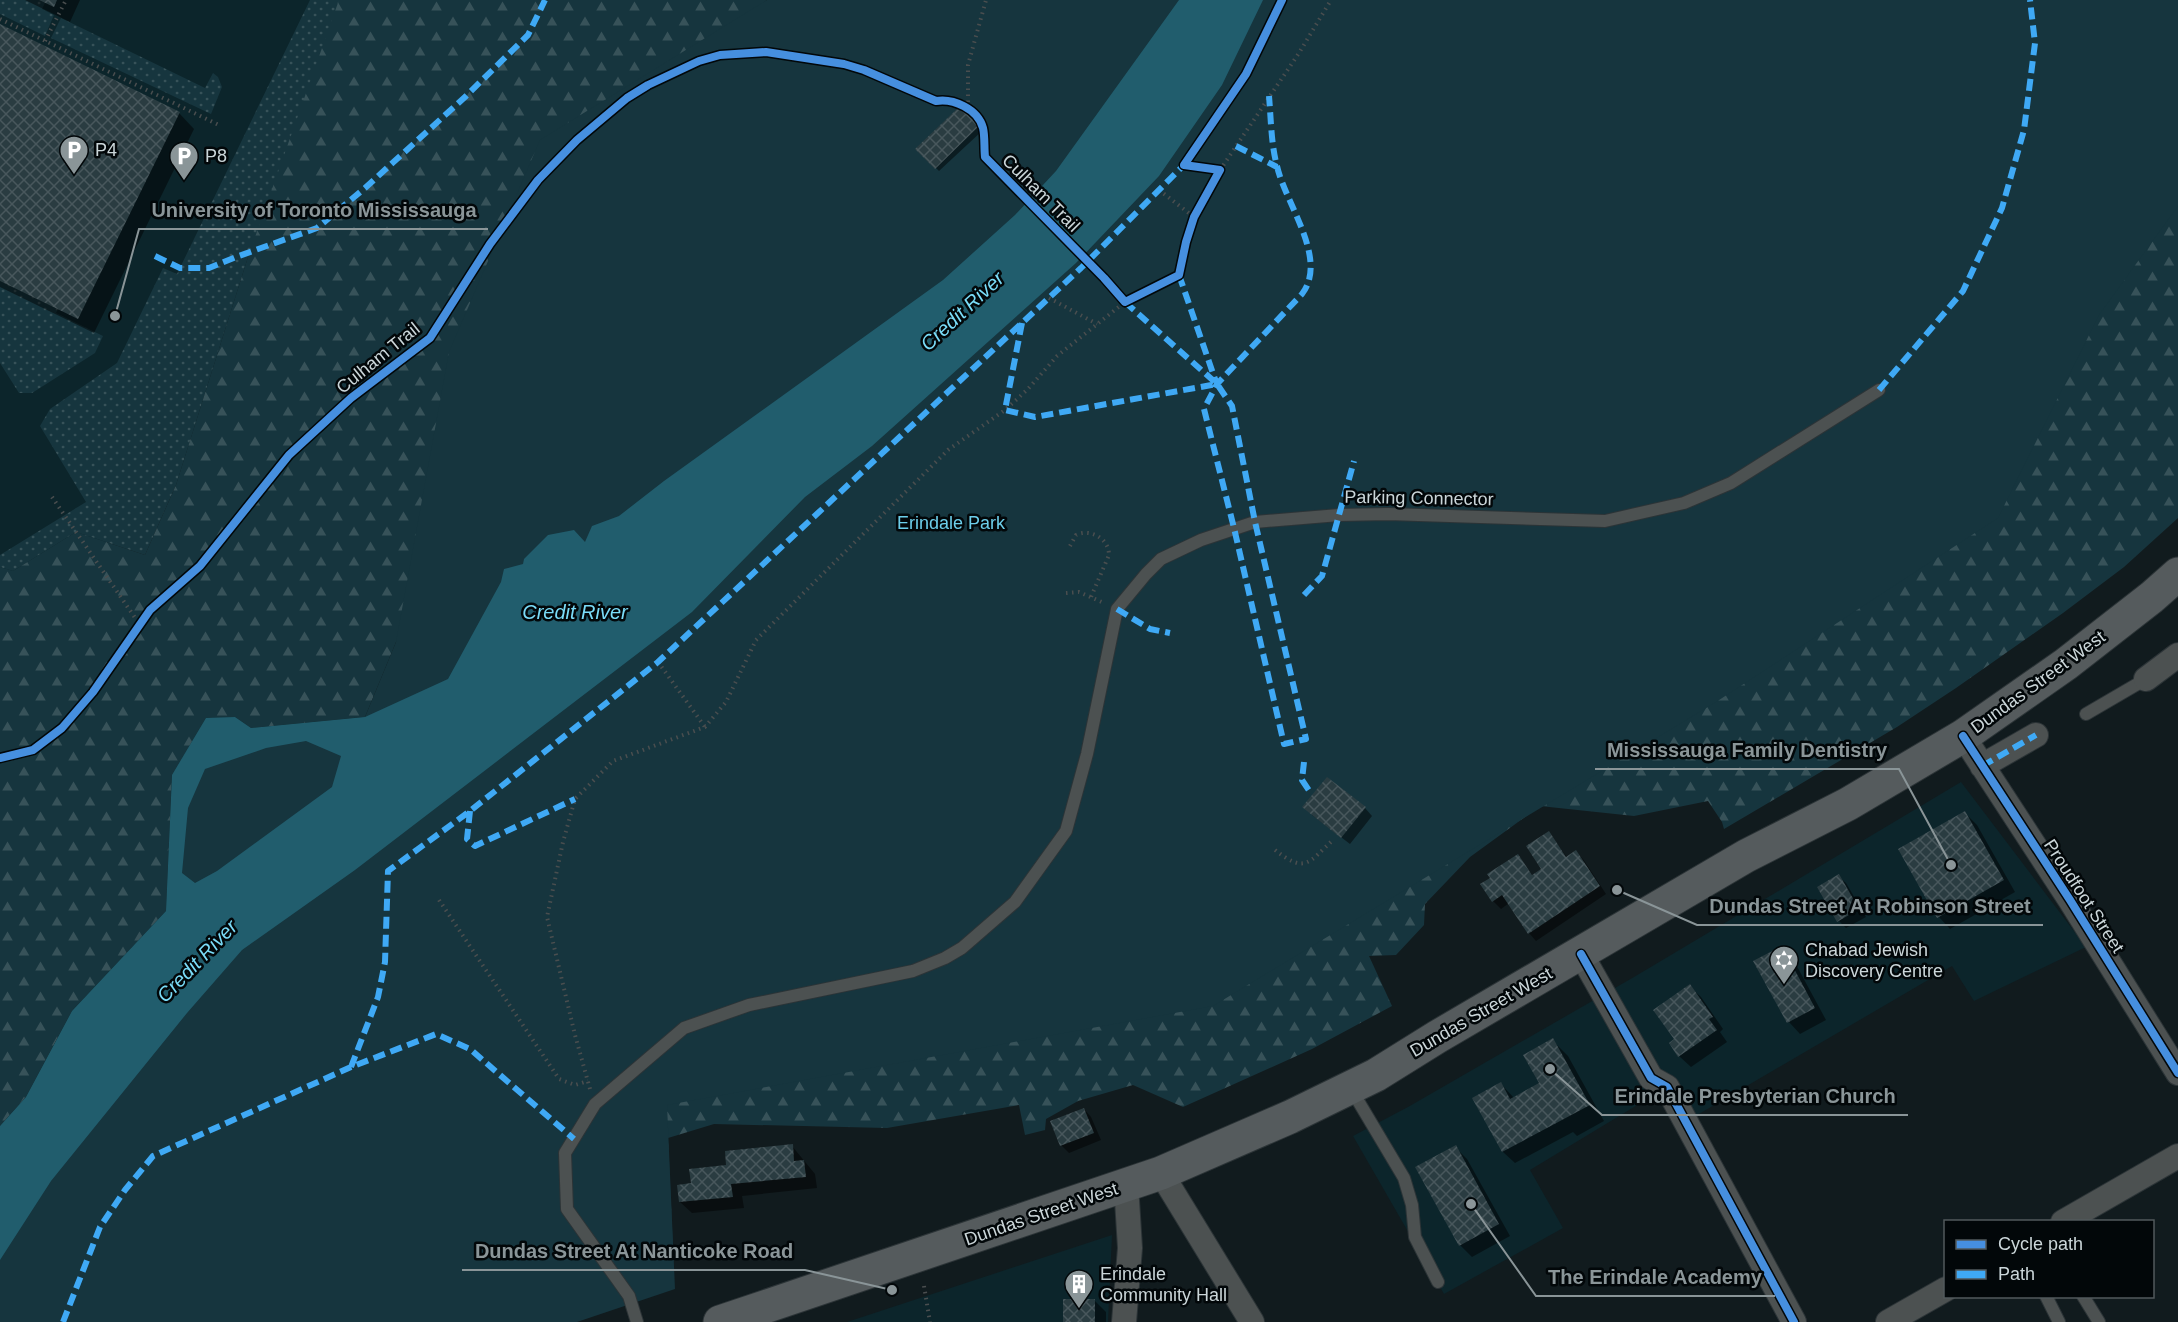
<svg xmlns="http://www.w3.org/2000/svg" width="2178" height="1322" viewBox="0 0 2178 1322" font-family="Helvetica,sans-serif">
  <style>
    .built { fill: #0c252b }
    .grass { fill: url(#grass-dots) }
    .forest { fill: url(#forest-firs) }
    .park { fill: #16353e }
    .water { fill: #215d6d; fill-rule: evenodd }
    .shadow { fill: #0007 }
    .building { fill: url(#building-cross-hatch) }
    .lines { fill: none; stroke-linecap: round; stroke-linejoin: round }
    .lane-casing { stroke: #2c3437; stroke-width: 14 }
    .street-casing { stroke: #2c3437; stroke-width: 26 }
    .primary-casing { stroke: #2c3437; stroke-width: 35 }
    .path { stroke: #4a4e4f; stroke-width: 4; stroke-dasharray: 1.5 4.5; stroke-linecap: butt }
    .lane { stroke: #4c5151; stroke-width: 12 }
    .street { stroke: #4c5151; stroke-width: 24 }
    .primary { stroke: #555b5d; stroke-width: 33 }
    .quiet { stroke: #3fa9f5; stroke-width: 6; stroke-dasharray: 12 6; stroke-linecap: butt }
    .cycleway-casing { stroke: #020709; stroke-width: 11 }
    .cycleway { stroke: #468fdf; stroke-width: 8 }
    .labels { text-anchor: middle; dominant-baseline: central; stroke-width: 5; stroke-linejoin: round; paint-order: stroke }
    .poi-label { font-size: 18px; fill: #cbd6d9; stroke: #020709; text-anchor: start }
    .street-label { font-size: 18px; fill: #cbd6d9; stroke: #020709 }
    .park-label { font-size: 18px; fill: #6cceea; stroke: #020709 }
    .water-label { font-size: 20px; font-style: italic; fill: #7adcf8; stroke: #020709 }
    .leader { fill: none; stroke: #8a9598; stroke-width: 2 }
    .callout-dot { fill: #8a9598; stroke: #020709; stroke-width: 2 }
    .callout-label { font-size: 20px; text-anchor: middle; font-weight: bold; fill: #8a9598; stroke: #020709; stroke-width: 5; stroke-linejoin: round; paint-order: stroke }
  </style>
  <defs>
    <pattern id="grass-dots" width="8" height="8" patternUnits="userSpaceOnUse" patternTransform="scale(1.5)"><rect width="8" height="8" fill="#16353e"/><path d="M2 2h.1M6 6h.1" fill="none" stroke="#375259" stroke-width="1.8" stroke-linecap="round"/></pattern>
    <pattern id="forest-firs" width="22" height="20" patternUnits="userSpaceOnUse" patternTransform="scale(1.5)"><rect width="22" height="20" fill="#16353e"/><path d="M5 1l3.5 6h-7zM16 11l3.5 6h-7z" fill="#375259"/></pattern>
    <pattern id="building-cross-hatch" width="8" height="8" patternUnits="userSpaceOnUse" patternTransform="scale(1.5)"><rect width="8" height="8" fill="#2a3c41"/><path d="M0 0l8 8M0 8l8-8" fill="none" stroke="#48575c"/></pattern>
  </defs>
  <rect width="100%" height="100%" fill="#111b1e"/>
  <path class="built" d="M 0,0 L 459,0 L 248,257 L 176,485 L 0,630 Z
    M 1961,782 L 2086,947 L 1974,1001 L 1952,966 L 1687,1121 L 1667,1087 L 1530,1170 L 1563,1228 L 1444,1294 L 1353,1136 L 1408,1107 L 1634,977 Z
    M 1112,1235 L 1108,1322 L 847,1322 Z"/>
  <path class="grass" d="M 0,0 L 39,0 L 45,3 L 42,9 L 54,15 L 45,36 L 0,14 Z
    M 310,0 L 459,0 L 248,257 L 176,485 L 145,555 L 76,532 L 13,571 L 0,567 L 0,555 L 86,502 L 40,426 L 50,409 L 117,363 L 163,268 L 177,274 Z
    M 61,18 L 205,88 L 213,73 L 218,77 L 222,87 L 211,114 L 51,38 Z
    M 0,281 L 58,309 L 56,313 L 103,336 L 95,353 L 32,393 L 19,393 L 0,363 Z"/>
  <path class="forest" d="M 339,0 L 767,0 L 759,6 L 396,642 L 365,717 L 251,728 L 235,717 L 172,775 L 166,911 L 72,1011 L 26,1097 L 0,1126 L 0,567 L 13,571 L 76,532 L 145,555 L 176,485 L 248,257 Z
    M 2178,0 L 2178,518 L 2124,567 L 2063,613 L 1956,688 L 1897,727 L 1724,829 L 1722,822 L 1708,801 L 1634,816 L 1540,806 L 1470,857 L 1425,904 L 1424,925 L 1396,955 L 1369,956 L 1392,1006 L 1312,1049 L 1183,1107 L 1133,1085 L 1078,1101 L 1046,1119 L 1045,1130 L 1025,1135 L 1019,1105 L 887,1128 L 714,1124 L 668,1138 L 673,1249 L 586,1144 Z"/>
  <path class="park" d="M 767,0 L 2178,0 L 2178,206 L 2099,315 L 1998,518 L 1716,702 L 1213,1006 L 667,1105 L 675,1289 L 577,1322 L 0,1322 L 0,1126 L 26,1097 L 72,1011 L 166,911 L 172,775 L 206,718 L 235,717 L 251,728 L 365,717 L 396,642 L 449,352 L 540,140 Z"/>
  <path class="water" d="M 1179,0 L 1263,0 L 1222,85 L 1159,176 L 1076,263 L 872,446 L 805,497 L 692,612 L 355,870 L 242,950 L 187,1013 L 51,1181 L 0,1260 L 0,1126 L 26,1097 L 72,1011 L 166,911 L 172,775 L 206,718 L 235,717 L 251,728 L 365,717 L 448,679 L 501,582 L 504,569 L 523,564 L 524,559 L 548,535 L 574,530 L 585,542 L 592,526 L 619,516 L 664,481 L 943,280 L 1015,215 L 1056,171 ZM 306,741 L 341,756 L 332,787 L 217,871 L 195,883 L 182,873 L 188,808 L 205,769 L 266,748 Z"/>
  <path class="shadow" d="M 25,0 L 80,0 L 70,22 Z
    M 0,26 L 179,113 L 194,129 L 94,333 L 0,287 Z
    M 960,109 L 982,131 L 939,171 L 917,149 Z
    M 1365,808 L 1372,816 L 1350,844 L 1312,815 Z
    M 1965,813 L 1977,825 L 2015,892 L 1950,929 L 1939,917 L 1900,850 Z
    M 1548,833 L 1567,857 L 1576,852 L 1583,859 L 1606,894 L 1536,941 L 1529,933 L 1509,903 L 1501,909 L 1493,901 L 1517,856 L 1533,876 L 1543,870 Z
    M 1838,876 L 1846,883 L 1866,917 L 1846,928 L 1839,921 Z
    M 1781,948 L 1793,959 L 1826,1020 L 1800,1034 L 1789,1022 L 1756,962 Z
    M 1689,986 L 1701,997 L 1723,1029 L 1720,1032 L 1727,1042 L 1691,1067 L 1679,1056 L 1676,1040 Z
    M 1552,1040 L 1568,1056 L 1604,1121 L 1577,1136 L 1573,1132 L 1515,1163 L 1503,1152 L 1474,1099 L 1501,1084 L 1514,1098 L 1538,1085 Z
    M 1084,1109 L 1091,1117 L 1101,1140 L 1069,1153 L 1061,1145 Z
    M 792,1146 L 815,1174 L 817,1188 L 742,1196 L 744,1208 L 692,1213 L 680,1202 L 693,1185 L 728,1166 Z
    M 1455,1147 L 1467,1159 L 1510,1236 L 1472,1257 L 1460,1245 Z
    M 1094,1300 L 1106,1312 L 1106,1322 L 1065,1322 Z"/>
  <path class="building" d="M 39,0 L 57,0 L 54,7 Z
    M 0,24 L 180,112 L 78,319 L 0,281 Z
    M 960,106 L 979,126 L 935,169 L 915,149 Z
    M 1327,777 L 1366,807 L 1341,838 L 1302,807 Z
    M 1965,811 L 2004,880 L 1937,918 L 1898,849 Z
    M 1549,831 L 1566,857 L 1576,850 L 1600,886 L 1528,934 L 1502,895 L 1492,902 L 1480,884 L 1490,878 L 1487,874 L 1518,854 L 1532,875 L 1541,869 L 1526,846 Z
    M 1839,874 L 1859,909 L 1837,922 L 1817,887 Z
    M 1782,946 L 1815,1008 L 1787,1023 L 1753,961 Z
    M 1690,984 L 1713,1017 L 1709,1019 L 1717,1030 L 1678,1057 L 1669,1043 L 1674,1039 L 1653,1010 Z
    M 1553,1038 L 1590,1105 L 1502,1152 L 1472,1098 L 1501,1082 L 1510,1099 L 1539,1083 L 1523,1055 Z
    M 1084,1108 L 1094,1133 L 1060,1146 L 1050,1121 Z
    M 793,1144 L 794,1161 L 804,1160 L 806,1177 L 731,1184 L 733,1197 L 679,1202 L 677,1185 L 691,1183 L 689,1169 L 726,1165 L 725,1151 Z
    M 1456,1145 L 1499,1224 L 1459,1246 L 1415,1167 Z
    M 1063,1299 L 1095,1299 L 1095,1322 L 1063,1322 Z"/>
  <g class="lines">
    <g class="lane-casing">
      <path id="lane" d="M 2086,714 L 2146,679
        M 1351,1089 L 1404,1178 L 1412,1205 L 1415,1237 L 1438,1282
        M 2046,1296 L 2059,1322
        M 2083,1296 L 2099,1322
        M 637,1322 L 629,1296 L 567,1209 L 565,1153 L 595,1104 L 684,1028 L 749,1005 L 913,971 L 945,958 L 962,948 L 1015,902 L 1066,831 L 1087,754 L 1117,609 L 1146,574 L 1161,559 L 1201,540 L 1255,522 L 1339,515 L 1388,514 L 1605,521 L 1684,503 L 1731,483 L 1879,390"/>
    </g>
    <g class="street-casing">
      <path id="street" d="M 2146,679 L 2178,655
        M 1963,736 L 2070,900 L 2178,1073
        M 1982,766 L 2036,735
        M 1581,954 L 1651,1078 L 1667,1087 L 1794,1322
        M 1161,1173 L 1252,1322
        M 2063,1222 L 2178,1156
        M 1124,1322 L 1130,1248 L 1126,1184
        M 1888,1322 L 1946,1289"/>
    </g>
    <g class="primary-casing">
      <path id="primary" d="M 720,1322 L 1161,1173 L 1290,1117 L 1376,1075 L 1437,1037 L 1746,856 L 1848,804 L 1963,736 L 2066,664 L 2152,597 L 2178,574"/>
    </g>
    <path class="path" d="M 0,19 L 221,126
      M 45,41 L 66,0
      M 968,108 L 968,65 L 986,0
      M 1220,170 L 1299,53 L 1331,0
      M 1159,190 L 1194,217
      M 1049,298 L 1097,324
      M 52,497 L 140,625
      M 1070,546 L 1076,535 C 1091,528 1109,539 1109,555 L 1091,597
      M 1066,593 L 1079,592 L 1104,603
      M 658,662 L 705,727
      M 1275,850 C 1306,874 1308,863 1334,839
      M 439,900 L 559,1079 L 575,1085 L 588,1081
      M 590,1089 L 575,1035 L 547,917 L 563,842 L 575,799 L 613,761 L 705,727 L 726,702 L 756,640 L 948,450 L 1005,410 L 1027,390 L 1057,356 L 1125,302
      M 924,1286 L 930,1322"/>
    <use href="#lane" class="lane"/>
    <use href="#street" class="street"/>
    <use href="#primary" class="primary"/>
    <path class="quiet" d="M 1236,146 L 1277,167
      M 155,256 L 180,268 L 209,268 L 236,257 L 317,228 L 365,188 L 465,97 L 528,35 L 545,0
      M 1179,275 L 1216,382
      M 1125,302 L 1217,384 L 1232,406 L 1255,522 L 1306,739 L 1284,744 L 1234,528 L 1204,409 L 1217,384 L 1302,294 C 1329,259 1285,203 1277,166 C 1271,144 1271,119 1269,96
      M 1022,323 L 1005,410 L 1035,417 L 1217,384
      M 1879,390 L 1963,291 L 2002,208 L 2024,130 L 2035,43 L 2030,0
      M 1304,595 L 1322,576 L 1354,461
      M 1117,609 L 1150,629 L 1170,633
      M 1304,762 L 1302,780 L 1310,792
      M 1982,766 L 2036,735
      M 470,811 L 467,839 L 475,846 L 575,799
      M 351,1067 L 378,997 L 385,962 L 388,871 L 470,811 L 658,662 L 1081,268 L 1184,165
      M 63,1322 L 100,1227 L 125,1190 L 153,1156 L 351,1067 L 436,1034 L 470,1049 L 574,1139"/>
    <g class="cycleway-casing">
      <path id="cycleway" d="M 1963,736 L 2070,900 L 2178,1073
        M 0,758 L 33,750 L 62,728 L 93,692 L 150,610 L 200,566 L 289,455 L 351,398 L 430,338 L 490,244 L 538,180 L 577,140 L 627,98 L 648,85 L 699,61 L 720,55 L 766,52 L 844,64 L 864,70 L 936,101 C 953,98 978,109 983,128 C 985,136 984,148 985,157 L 1104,278 L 1125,302 L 1179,275 L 1186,242 L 1194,217 L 1220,170 L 1184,165 L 1246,74 L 1282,0
        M 1581,954 L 1651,1078 L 1667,1087 L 1794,1322"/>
    </g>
    <use href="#cycleway" class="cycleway"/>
  </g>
  <defs>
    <g id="parking-pin" transform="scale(1.5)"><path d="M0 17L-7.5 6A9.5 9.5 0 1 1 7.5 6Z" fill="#8a9598" stroke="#020709"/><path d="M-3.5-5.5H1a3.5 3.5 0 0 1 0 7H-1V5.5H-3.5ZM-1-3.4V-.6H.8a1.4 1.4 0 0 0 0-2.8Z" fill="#fff"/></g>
    <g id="synagogue-pin" transform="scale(1.5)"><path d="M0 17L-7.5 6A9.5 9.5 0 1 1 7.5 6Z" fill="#8a9598" stroke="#020709"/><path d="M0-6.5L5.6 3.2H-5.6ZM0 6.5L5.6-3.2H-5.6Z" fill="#fff"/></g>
    <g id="building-pin" transform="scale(1.5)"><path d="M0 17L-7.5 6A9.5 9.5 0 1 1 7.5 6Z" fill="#8a9598" stroke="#020709"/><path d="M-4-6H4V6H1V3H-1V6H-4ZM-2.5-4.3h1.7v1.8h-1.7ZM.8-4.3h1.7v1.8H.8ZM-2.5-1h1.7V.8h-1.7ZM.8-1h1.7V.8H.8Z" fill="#fff"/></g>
  </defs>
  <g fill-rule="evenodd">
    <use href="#parking-pin" x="74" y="150"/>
    <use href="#parking-pin" x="184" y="156"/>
    <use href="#synagogue-pin" x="1784" y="960"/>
    <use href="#building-pin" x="1079" y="1284"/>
  </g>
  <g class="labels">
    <g class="poi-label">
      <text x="95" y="150">P4</text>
      <text x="205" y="156">P8</text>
      <text x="1805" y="950">Chabad Jewish<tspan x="1805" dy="21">Discovery Centre</tspan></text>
      <text x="1100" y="1274">Erindale<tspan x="1100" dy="21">Community Hall</tspan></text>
    </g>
    <g class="street-label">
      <text transform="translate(1041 193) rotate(45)">Culham Trail</text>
      <text transform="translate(378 358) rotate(-39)">Culham Trail</text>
      <text transform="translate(1419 498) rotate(1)">Parking Connector</text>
      <text transform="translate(2038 682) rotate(-36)">Dundas Street West</text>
      <text transform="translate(2084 896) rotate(57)">Proudfoot Street</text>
      <text transform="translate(1481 1012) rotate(-30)">Dundas Street West</text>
      <text transform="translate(1041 1214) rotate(-19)">Dundas Street West</text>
    </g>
    <g class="park-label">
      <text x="951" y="523">Erindale Park</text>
    </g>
    <g class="water-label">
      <text transform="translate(962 311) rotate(-43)">Credit River</text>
      <text x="575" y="612">Credit River</text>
      <text transform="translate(197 961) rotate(-46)">Credit River</text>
    </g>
  </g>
  <path class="leader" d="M115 316L139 229H488M1951 865L1899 769H1595M1617 890L1697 925H2043M1550 1069L1602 1115H1908M892 1290L805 1270H462M1471 1204L1536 1296H1775"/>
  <g class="callout-dot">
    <circle cx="115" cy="316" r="6"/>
    <circle cx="1951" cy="865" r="6"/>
    <circle cx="1617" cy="890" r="6"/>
    <circle cx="1550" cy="1069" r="6"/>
    <circle cx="892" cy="1290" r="6"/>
    <circle cx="1471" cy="1204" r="6"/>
  </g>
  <g class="callout-label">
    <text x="314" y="217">University of Toronto Mississauga</text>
    <text x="1747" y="757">Mississauga Family Dentistry</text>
    <text x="1870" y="913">Dundas Street At Robinson Street</text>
    <text x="1755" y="1103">Erindale Presbyterian Church</text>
    <text x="634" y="1258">Dundas Street At Nanticoke Road</text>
    <text x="1655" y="1284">The Erindale Academy</text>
  </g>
  <rect x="1944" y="1220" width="210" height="78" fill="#020709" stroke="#525a5c" stroke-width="1.5"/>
  <rect x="1956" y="1240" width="30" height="9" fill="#468fdf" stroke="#525a5c" stroke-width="1.5"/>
  <text x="1998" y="1250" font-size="18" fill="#cbd6d9">Cycle path</text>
  <rect x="1956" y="1270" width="30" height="9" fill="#3fa9f5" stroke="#525a5c" stroke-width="1.5"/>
  <text x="1998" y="1280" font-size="18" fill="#cbd6d9">Path</text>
</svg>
